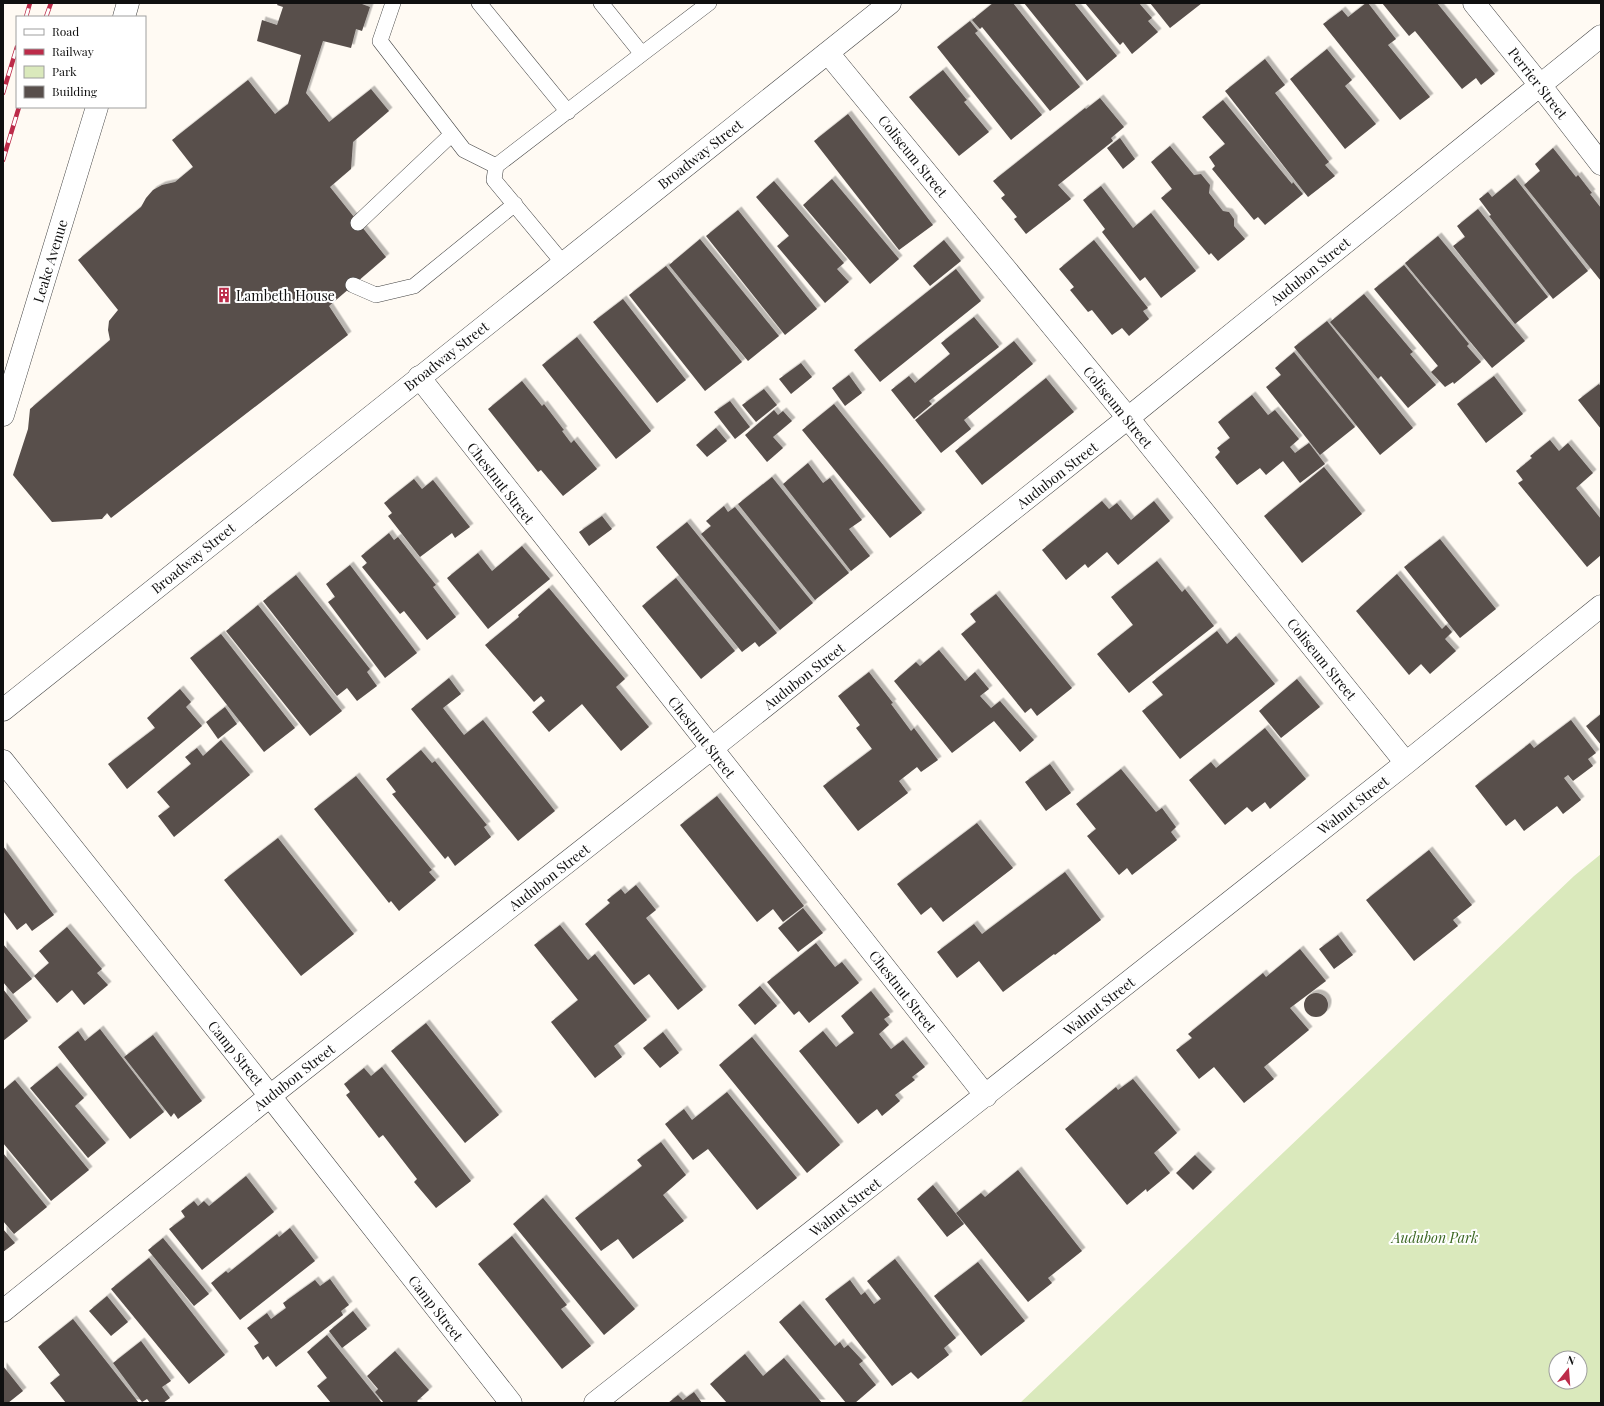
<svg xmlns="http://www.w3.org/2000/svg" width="1604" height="1406" viewBox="0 0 1604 1406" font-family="'Playfair Display',serif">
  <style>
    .green { fill: #dae9bc; fill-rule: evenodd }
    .building { fill: #584f4c; filter: url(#shadow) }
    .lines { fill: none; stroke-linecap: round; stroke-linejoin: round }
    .service-casing { stroke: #434343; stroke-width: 16 }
    .minor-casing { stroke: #434343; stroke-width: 23 }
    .tertiary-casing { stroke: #434343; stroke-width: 23 }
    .service { stroke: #fff; stroke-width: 15 }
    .minor { stroke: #fff; stroke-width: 22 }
    .tertiary { stroke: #fff; stroke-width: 22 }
    .rail-casing { stroke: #bc2b49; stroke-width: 4.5 }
    .rail { stroke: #fff; stroke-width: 3; stroke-dasharray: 9; stroke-linecap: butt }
    .labels { text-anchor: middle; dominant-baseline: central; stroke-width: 4; stroke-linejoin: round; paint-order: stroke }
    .street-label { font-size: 14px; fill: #101010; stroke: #fff }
    .poi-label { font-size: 14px; fill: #101010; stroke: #fff; text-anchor: start }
    .park-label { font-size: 14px; font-style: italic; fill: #3a6621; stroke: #fff }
  </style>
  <defs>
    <filter id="shadow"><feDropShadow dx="3.5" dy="-3.5" stdDeviation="0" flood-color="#0004"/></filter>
  </defs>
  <rect width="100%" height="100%" fill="#fffaf3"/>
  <path class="green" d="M 1601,854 L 1601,1403 L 1020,1403 L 1574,876 ZM 1556,1358 L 1580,1358 L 1580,1382 L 1556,1382 Z"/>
  <path class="building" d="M 278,3 L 363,3 L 362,4 L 370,7 L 362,31 L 356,29 L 351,48 L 323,41 L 306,93 L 329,122 L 371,89 L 389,111 L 353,142 L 351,169 L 330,187 L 386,257 L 329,306 L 348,335 L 111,518 L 107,513 L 102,519 L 52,522 L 13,475 L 28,429 L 30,409 L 110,340 L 108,330 L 109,321 L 118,310 L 78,260 L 141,207 L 146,198 L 153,190 L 162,185 L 175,182 L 193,167 L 172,140 L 248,80 L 275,114 L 288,104 L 301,55 L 257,41 L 262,20 L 277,25 L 283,7 L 277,5 Z
    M 993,3 L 1013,3 L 1080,87 L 1050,111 L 982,27 L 980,29 L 972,20 Z
    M 1024,3 L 1074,3 L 1117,56 L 1087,81 Z
    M 1085,3 L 1139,3 L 1152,18 L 1148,21 L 1158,32 L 1132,54 L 1123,42 L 1120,45 Z
    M 1150,3 L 1202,3 L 1170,28 Z
    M 1366,3 L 1368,3 L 1396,39 L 1388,45 L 1430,97 L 1400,120 L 1323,24 L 1342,10 L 1348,17 Z
    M 1382,3 L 1437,3 L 1495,74 L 1481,85 L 1476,78 L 1462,89 L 1415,31 L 1409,36 Z
    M 970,21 L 978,31 L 975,33 L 1042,115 L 1011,140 L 937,47 Z
    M 1327,49 L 1352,80 L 1345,86 L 1376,124 L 1345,149 L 1290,79 Z
    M 1265,59 L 1285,85 L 1275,93 L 1329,162 L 1325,165 L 1335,176 L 1308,197 L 1225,91 Z
    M 943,70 L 967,100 L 964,102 L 989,132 L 959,156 L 909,97 Z
    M 1100,98 L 1124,127 L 1111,138 L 1113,141 L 1058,185 L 1071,199 L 1026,234 L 1014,219 L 1017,217 L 1001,198 L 1005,195 L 993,181 L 1085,108 L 1086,109 Z
    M 1223,100 L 1292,184 L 1293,182 L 1303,194 L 1265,225 L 1258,217 L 1254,220 L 1212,169 L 1215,166 L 1209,157 L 1225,144 L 1202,117 Z
    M 848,114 L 933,225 L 899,250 L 814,141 Z
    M 1120,138 L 1135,159 L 1123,169 L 1107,148 Z
    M 1170,146 L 1194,175 L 1201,174 L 1210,185 L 1209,193 L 1223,211 L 1229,212 L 1234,219 L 1234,226 L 1245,239 L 1218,261 L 1211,253 L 1209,255 L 1161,198 L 1172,189 L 1151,162 Z
    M 1553,148 L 1576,177 L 1578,175 L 1592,193 L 1590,194 L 1601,208 L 1601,281 L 1524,185 L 1540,171 L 1535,164 Z
    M 1515,178 L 1588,271 L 1553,299 L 1489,216 L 1491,215 L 1479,199 L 1488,192 L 1492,197 Z
    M 832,179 L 899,259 L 870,284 L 803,205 Z
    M 774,181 L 844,263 L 837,269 L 849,282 L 825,303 L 777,246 L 789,236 L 756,197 Z
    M 1101,186 L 1133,228 L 1151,213 L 1196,271 L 1161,298 L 1145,277 L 1140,281 L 1102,232 L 1105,229 L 1083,200 Z
    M 1478,209 L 1548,297 L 1515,324 L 1453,246 L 1465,237 L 1457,226 Z
    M 738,210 L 817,309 L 785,335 L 706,236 Z
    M 1438,236 L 1525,341 L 1492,368 L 1405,263 Z
    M 700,239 L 779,336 L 748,361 L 669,265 Z
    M 944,240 L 961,261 L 930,286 L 913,266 Z
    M 1094,240 L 1148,308 L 1143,311 L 1149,319 L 1129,336 L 1122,328 L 1112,335 L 1092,310 L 1088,312 L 1070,290 L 1074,287 L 1059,269 Z
    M 1404,265 L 1469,344 L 1467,346 L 1481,362 L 1454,384 L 1453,382 L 1445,387 L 1431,372 L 1438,366 L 1374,289 Z
    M 666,266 L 742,362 L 705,391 L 629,295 Z
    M 956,269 L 981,301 L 880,382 L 854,350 Z
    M 1364,294 L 1413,352 L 1410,354 L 1436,385 L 1408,408 L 1381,376 L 1378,379 L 1330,322 Z
    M 623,299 L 686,380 L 657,403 L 593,322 Z
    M 974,317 L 999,347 L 929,401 L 932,404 L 914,419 L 891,390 L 909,376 L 915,383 L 950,354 L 941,343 Z
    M 1327,321 L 1413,428 L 1380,455 L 1294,347 Z
    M 577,337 L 651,431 L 616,459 L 542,365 Z
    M 1014,341 L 1033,364 L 964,420 L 971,429 L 941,453 L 915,420 Z
    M 1294,352 L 1355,427 L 1320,455 L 1266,387 L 1281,375 L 1275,368 Z
    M 801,363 L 812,377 L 791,394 L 779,379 Z
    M 849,375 L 862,393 L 845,406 L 832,388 Z
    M 1494,376 L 1523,414 L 1486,443 L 1457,404 Z
    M 1046,378 L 1074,412 L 982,485 L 955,451 Z
    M 522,381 L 542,406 L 544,404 L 564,430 L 562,431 L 571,443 L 574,440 L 597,469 L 563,496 L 541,470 L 538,472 L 488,409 Z
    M 1599,384 L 1601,387 L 1601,429 L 1578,400 Z
    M 764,389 L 777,405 L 756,422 L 742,405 Z
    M 1252,395 L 1268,415 L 1275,410 L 1299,439 L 1290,447 L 1295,453 L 1309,443 L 1325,464 L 1300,483 L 1283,461 L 1266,475 L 1260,468 L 1237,485 L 1215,457 L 1220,452 L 1217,448 L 1230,438 L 1218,422 Z
    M 730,401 L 750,427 L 735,439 L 714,412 Z
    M 834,404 L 922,513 L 890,538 L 802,430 Z
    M 774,410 L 778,415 L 783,411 L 792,421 L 773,437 L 783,448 L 767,462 L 745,435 Z
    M 716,428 L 727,441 L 707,457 L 696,445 Z
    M 1550,440 L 1559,451 L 1568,443 L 1593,473 L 1576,488 L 1601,519 L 1601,555 L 1587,567 L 1518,483 L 1523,480 L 1516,471 L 1532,458 L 1530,456 Z
    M 808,463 L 823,483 L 830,478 L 862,520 L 849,529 L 870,556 L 851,571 L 783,484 Z
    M 1324,467 L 1362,514 L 1302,563 L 1264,516 Z
    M 772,477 L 849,573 L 815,600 L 738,504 Z
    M 414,479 L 422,489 L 433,480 L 470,527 L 455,538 L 452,533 L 420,557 L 388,516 L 392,513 L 384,503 Z
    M 1102,501 L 1109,509 L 1117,503 L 1131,520 L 1154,501 L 1170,521 L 1118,565 L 1107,552 L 1088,568 L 1085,564 L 1066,580 L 1042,550 Z
    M 724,506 L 728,512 L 735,507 L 813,603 L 780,630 L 701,534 L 711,526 L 706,521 Z
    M 602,516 L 612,529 L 589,546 L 579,532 Z
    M 687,522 L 777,633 L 759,647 L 755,642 L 742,652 L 656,547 Z
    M 389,533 L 394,540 L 398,537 L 436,585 L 433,587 L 456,617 L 427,640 L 404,611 L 400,614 L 362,567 L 367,563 L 361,556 Z
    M 1440,539 L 1496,609 L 1460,638 L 1404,567 Z
    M 522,546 L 550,579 L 488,629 L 447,578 L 478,553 L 492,571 Z
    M 1157,561 L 1182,592 L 1185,589 L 1214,626 L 1129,693 L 1097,654 L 1133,625 L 1111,597 Z
    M 350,565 L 417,653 L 385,678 L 328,602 L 335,597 L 326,584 Z
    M 1397,574 L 1442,629 L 1446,625 L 1452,632 L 1445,639 L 1456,651 L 1430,674 L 1421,664 L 1409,675 L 1356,611 Z
    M 296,575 L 370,669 L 367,672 L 377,686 L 357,701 L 347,688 L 337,696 L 263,601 Z
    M 676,578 L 735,651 L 701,679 L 642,606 Z
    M 549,588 L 625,679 L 616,687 L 649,727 L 621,751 L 582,704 L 549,732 L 532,712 L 545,701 L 541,696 L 534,702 L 485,645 L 519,617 L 518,615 Z
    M 996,594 L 1072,688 L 1037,716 L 1031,708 L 1025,713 L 961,634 L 976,622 L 970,614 Z
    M 258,605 L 342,711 L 310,736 L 226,631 Z
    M 1217,631 L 1227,644 L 1236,636 L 1275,684 L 1180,759 L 1142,711 L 1163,695 L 1152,682 Z
    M 221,634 L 295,728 L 264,752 L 190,658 Z
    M 939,650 L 965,681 L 975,672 L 989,689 L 980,696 L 991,708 L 1000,701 L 1034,740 L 1020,752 L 994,721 L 952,753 L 894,681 L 916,662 L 920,666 Z
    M 869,672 L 893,703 L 891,704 L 911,731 L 914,728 L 938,760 L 921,772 L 917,767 L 899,781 L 908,793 L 858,831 L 823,786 L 872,749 L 856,728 L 860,725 L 838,696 Z
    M 449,678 L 461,694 L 443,708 L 464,735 L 483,720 L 555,811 L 518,841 L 411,709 Z
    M 1297,679 L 1320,707 L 1281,738 L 1259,711 Z
    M 180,689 L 191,702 L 186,707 L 202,726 L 127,789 L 108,764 L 155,728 L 147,718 Z
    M 225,707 L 237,724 L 218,739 L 206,722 Z
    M 1601,714 L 1601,745 L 1586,726 Z
    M 1571,720 L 1596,753 L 1588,759 L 1593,766 L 1573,781 L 1568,775 L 1564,778 L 1581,800 L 1563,814 L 1557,806 L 1524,831 L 1515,819 L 1506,826 L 1475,786 L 1530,743 L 1534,748 Z
    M 1265,728 L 1306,779 L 1270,809 L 1265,802 L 1252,812 L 1247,807 L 1225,825 L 1189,780 L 1211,762 L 1216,768 Z
    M 221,740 L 250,775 L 174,837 L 158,816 L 170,807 L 157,792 L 191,764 L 185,757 L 197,748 L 203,756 Z
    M 421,750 L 432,763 L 435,761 L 487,825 L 484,827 L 491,837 L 455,866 L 448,856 L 445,859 L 392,794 L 396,792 L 386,779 Z
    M 1050,764 L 1071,793 L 1046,811 L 1025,782 Z
    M 1121,769 L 1156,812 L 1162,808 L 1176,827 L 1171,832 L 1177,840 L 1132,875 L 1127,868 L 1119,875 L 1087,836 L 1096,829 L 1076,804 Z
    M 356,776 L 432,870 L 429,872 L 436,880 L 399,911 L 391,901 L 389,903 L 314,809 Z
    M 717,796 L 804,906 L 783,922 L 773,909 L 757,922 L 680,825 Z
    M 977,823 L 1013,868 L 943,922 L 931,907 L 921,915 L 897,884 Z
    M 278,838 L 354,934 L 301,976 L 224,880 Z
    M 3,846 L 54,915 L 32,931 L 26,923 L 17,930 L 3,911 Z
    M 1429,850 L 1472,905 L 1453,920 L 1458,926 L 1414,961 L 1366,900 Z
    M 1065,872 L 1101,920 L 1055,955 L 1054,954 L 1003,992 L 979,961 L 957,978 L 937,952 L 974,924 L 982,934 Z
    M 636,885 L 656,910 L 646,918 L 703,990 L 678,1010 L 649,974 L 634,985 L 585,924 L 610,903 L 607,900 L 621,889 L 625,894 Z
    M 803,908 L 823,933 L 798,952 L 778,928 Z
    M 560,925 L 588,960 L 595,954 L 647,1020 L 614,1046 L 622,1057 L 595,1078 L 551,1022 L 578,1000 L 534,945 Z
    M 67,927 L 102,969 L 97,973 L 108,985 L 84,1005 L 72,990 L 57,1003 L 34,976 L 49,963 L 39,951 Z
    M 1338,935 L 1353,955 L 1334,969 L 1319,949 Z
    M 816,943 L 835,967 L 842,962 L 859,983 L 809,1023 L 799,1011 L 794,1015 L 767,982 Z
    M 3,944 L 32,979 L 13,994 L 3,982 Z
    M 1300,949 L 1326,981 L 1290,1008 L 1309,1030 L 1264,1067 L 1274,1079 L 1244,1103 L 1214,1067 L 1199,1079 L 1176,1050 L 1192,1038 L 1188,1034 L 1263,973 L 1266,977 Z
    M 760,986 L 777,1006 L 755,1025 L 738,1005 Z
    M 3,989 L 28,1021 L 3,1041 Z
    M 871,991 L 890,1015 L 884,1019 L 889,1025 L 879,1034 L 891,1049 L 903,1040 L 925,1067 L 912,1077 L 915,1080 L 895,1095 L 900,1101 L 882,1116 L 877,1109 L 858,1124 L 799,1051 L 823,1031 L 836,1047 L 854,1033 L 841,1016 Z
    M1304 1005a12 12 0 1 1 24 0a12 12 0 1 1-24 0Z
    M 426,1023 L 499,1115 L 465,1143 L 391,1051 Z
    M 100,1029 L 164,1112 L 130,1139 L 58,1047 L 78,1031 L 85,1041 Z
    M 663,1032 L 679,1053 L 660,1068 L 643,1048 Z
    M 153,1035 L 202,1101 L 178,1119 L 174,1113 L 171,1117 L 124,1057 Z
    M 752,1037 L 840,1145 L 807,1173 L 719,1065 Z
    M 57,1066 L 84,1098 L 75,1106 L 106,1143 L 88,1158 L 30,1088 Z
    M 382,1067 L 471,1181 L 436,1208 L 414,1182 L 417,1179 L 383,1135 L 379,1138 L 346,1095 L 350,1092 L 344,1084 L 364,1068 L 371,1076 Z
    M 1133,1079 L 1177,1133 L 1154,1153 L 1170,1173 L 1147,1192 L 1146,1189 L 1127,1205 L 1065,1129 L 1116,1087 L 1118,1090 Z
    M 15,1080 L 89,1170 L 51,1201 L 3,1143 L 3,1090 Z
    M 727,1092 L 797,1178 L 757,1210 L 708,1149 L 693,1160 L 665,1124 L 684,1109 L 692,1120 Z
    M 661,1142 L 686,1175 L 663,1195 L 684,1221 L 633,1259 L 618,1239 L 601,1251 L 575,1218 L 642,1166 L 637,1160 Z
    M 3,1153 L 47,1207 L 14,1234 L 3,1221 Z
    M 1195,1155 L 1212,1172 L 1193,1190 L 1176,1173 Z
    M 1018,1170 L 1082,1251 L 1048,1278 L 1052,1283 L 1028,1302 L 956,1213 L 981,1193 L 985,1197 Z
    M 246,1176 L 274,1212 L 202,1270 L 169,1229 L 185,1217 L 181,1211 L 194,1201 L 198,1206 L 204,1201 L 209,1206 Z
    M 933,1185 L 964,1224 L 947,1237 L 917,1199 Z
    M 543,1198 L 635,1309 L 604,1335 L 513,1224 Z
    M 290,1228 L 315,1261 L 240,1320 L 211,1283 L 226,1271 L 228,1273 L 277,1234 L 279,1237 Z
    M 3,1229 L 15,1243 L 3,1252 Z
    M 512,1236 L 567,1305 L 561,1309 L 591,1346 L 562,1369 L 478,1264 Z
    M 163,1238 L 209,1294 L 194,1306 L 148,1250 Z
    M 149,1258 L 225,1355 L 189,1384 L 111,1289 Z
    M 895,1259 L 956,1338 L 944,1348 L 949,1355 L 918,1379 L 911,1372 L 892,1386 L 825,1299 L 850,1280 L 861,1295 L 865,1292 L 874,1304 L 881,1299 L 867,1281 Z
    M 978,1262 L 1025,1321 L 981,1356 L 934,1296 Z
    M 330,1279 L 349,1305 L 341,1311 L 343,1315 L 276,1367 L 268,1356 L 263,1360 L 254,1346 L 259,1343 L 247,1328 L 267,1313 L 271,1319 L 286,1308 L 283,1303 L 315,1280 L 320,1286 Z
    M 107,1296 L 128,1322 L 111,1336 L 89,1311 Z
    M 800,1304 L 835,1346 L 840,1342 L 844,1348 L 848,1345 L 863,1361 L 859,1364 L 876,1385 L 855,1403 L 846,1403 L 779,1322 Z
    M 353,1311 L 367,1329 L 342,1348 L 329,1331 Z
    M 73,1319 L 139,1403 L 66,1403 L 50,1383 L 60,1375 L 38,1347 Z
    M 327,1335 L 382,1403 L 331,1403 L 317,1386 L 327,1378 L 307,1352 Z
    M 141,1341 L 171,1381 L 162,1387 L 170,1398 L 163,1403 L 150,1403 L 147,1399 L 142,1402 L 113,1363 Z
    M 395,1351 L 429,1390 L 417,1401 L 419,1403 L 384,1403 L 375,1392 L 378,1389 L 367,1376 Z
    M 745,1354 L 763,1376 L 784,1358 L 822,1403 L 727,1403 L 710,1384 Z
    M 3,1366 L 23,1391 L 8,1403 L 3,1403 Z
    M 694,1392 L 702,1403 L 668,1403 L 678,1395 L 683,1400 Z"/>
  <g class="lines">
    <g class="service-casing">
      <path id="service" d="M 393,3 L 380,41 L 464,150 L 496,166
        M 479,3 L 568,112
        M 601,3 L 642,54 L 709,3
        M 358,223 L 451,135
        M 563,263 L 494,180 L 496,166 L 642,54
        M 353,285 L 376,295 L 414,286 L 515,204"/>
    </g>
    <g class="minor-casing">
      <path id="minor" d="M 1474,3 L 1540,85 L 1601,164
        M 828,53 L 1128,418 L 1406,763
        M 419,377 L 986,1096
        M 3,761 L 270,1096 L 511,1403
        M 3,1311 L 270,1096 L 711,749 L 1128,418 L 1601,36
        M 595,1403 L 1406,763 L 1601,606"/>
    </g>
    <g class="tertiary-casing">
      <path id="tertiary" d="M 124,17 L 128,3
        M 3,415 L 97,107
        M 3,710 L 890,3"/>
    </g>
    <use href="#service" class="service"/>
    <use href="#minor" class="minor"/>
    <use href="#tertiary" class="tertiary"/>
    <g class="rail-casing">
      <path id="rail" d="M 26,17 L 30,3
        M 46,17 L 51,3
        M 3,93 L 17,47
        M 3,160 L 19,107"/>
    </g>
    <use href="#rail" class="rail"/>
  </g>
  <defs>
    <g id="building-bare" transform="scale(1.2)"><path d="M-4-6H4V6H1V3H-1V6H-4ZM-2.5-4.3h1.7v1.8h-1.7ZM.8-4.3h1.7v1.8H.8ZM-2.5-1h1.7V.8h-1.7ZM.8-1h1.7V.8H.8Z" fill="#bc2b49" stroke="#fff" stroke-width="2.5" paint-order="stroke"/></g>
  </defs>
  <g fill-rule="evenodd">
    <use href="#building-bare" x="224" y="295"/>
  </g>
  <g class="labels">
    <g class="street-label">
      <text transform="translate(1538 83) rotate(52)">Perrier Street</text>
      <text transform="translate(700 154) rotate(-38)">Broadway Street</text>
      <text transform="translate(913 156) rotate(51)">Coliseum Street</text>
      <text transform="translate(50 261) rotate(-73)">Leake Avenue</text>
      <text transform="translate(1310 271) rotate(-39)">Audubon Street</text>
      <text transform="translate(446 356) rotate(-38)">Broadway Street</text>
      <text transform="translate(1118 407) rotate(51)">Coliseum Street</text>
      <text transform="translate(1057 475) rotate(-38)">Audubon Street</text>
      <text transform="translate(501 483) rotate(52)">Chestnut Street</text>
      <text transform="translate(193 558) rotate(-39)">Broadway Street</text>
      <text transform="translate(1322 659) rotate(51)">Coliseum Street</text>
      <text transform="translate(804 676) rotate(-38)">Audubon Street</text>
      <text transform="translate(702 737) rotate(52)">Chestnut Street</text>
      <text transform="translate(1353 805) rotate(-38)">Walnut Street</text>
      <text transform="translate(549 877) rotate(-38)">Audubon Street</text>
      <text transform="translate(903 991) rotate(52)">Chestnut Street</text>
      <text transform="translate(1099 1006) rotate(-38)">Walnut Street</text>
      <text transform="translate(236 1053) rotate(51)">Camp Street</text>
      <text transform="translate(294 1077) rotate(-38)">Audubon Street</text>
      <text transform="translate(845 1207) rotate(-38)">Walnut Street</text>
      <text transform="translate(436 1308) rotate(52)">Camp Street</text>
    </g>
    <g class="poi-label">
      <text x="236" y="295">Lambeth House</text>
    </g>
    <g class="park-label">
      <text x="1435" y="1237">Audubon Park</text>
    </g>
  </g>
  <rect width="1604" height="1406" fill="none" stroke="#101010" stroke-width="8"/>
  <rect x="16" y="16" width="130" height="92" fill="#ffffff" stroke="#9f9f9f"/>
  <rect x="24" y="29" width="20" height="6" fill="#ffffff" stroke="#9f9f9f"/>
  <text x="52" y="36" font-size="12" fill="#101010">Road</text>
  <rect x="24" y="49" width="20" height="6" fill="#bc2b49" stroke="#9f9f9f"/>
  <text x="52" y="56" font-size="12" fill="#101010">Railway</text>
  <rect x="24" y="66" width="20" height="12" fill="#dae9bc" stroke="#9f9f9f"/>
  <text x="52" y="76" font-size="12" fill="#101010">Park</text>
  <rect x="24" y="86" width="20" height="12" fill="#584f4c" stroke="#9f9f9f"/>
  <text x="52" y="96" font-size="12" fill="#101010">Building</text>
  <g transform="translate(1568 1370) rotate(17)"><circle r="19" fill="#ffffff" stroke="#9f9f9f"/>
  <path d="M0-3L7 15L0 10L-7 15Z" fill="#bc2b49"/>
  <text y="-6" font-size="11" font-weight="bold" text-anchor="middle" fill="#101010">N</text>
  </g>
</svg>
